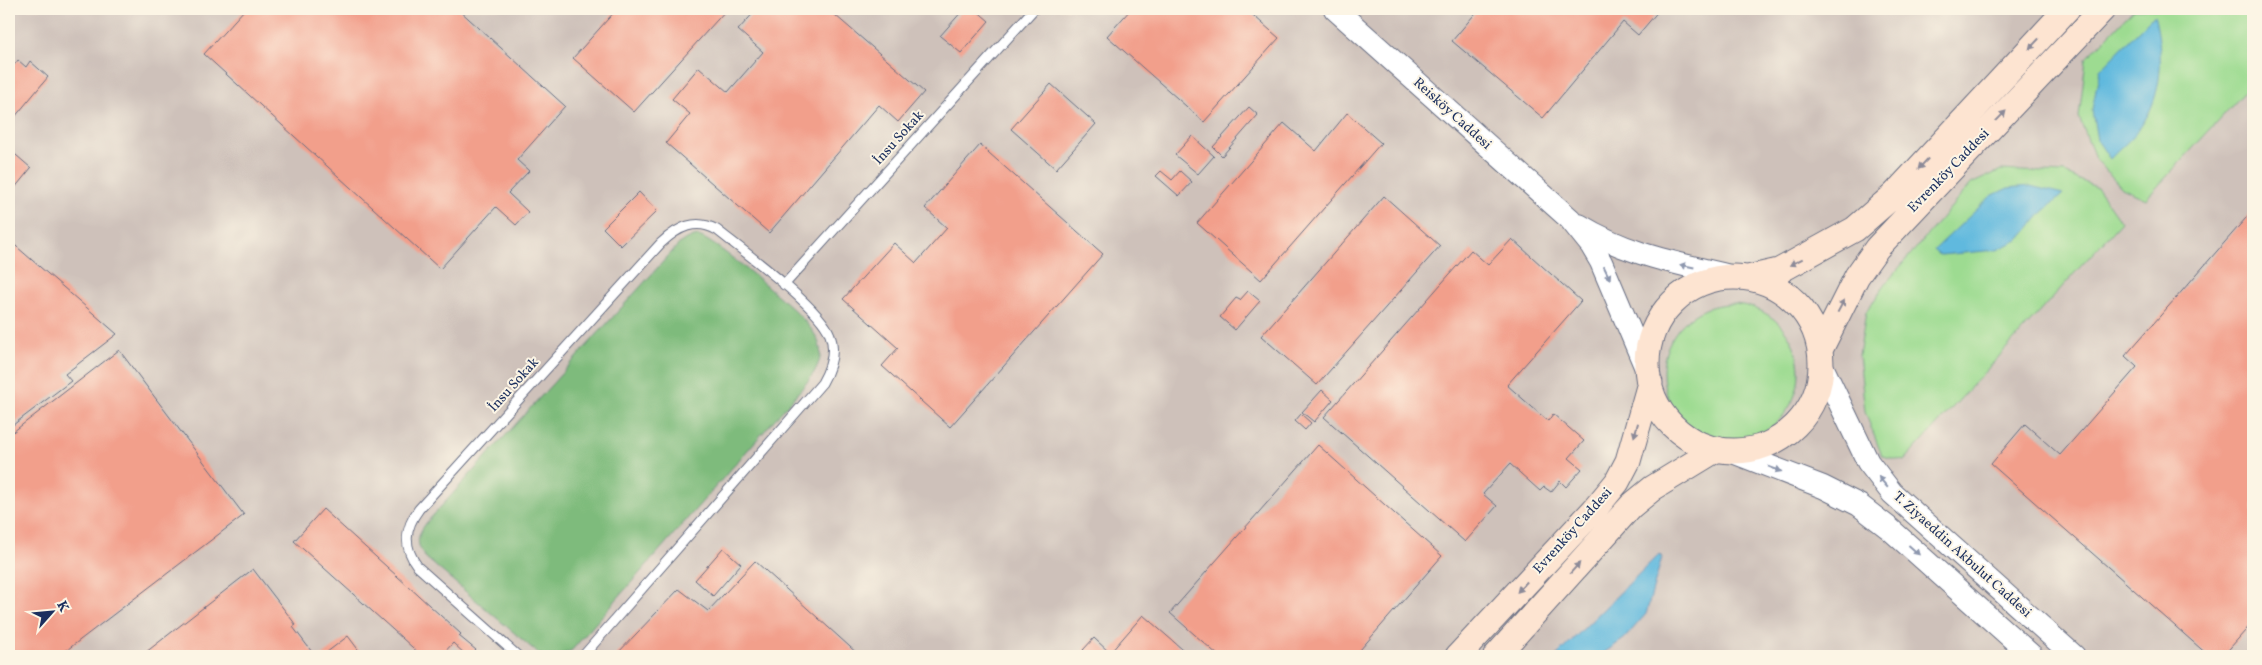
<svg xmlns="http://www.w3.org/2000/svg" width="2262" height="665" viewBox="0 0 2262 665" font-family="Vollkorn,serif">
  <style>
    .industrial { fill: #cec1ba }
    .green { fill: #9ddb91; stroke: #5c8578 }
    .forest { fill: #7ebb7b; stroke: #4c756c }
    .water { fill: #61b9de; stroke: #3e749e }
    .building { fill: #f29f8b }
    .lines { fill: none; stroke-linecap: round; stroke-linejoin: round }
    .service-casing { stroke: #676d82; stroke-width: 11 }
    .tertiary-casing { stroke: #676d82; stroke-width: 24 }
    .secondary-casing { stroke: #676d82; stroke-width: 27 }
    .service { stroke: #fff; stroke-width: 9 }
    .tertiary { stroke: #fff; stroke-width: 22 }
    .secondary { stroke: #fde4d1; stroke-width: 25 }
    .oneway { fill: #8c8a98 }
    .oneway2 { fill: #8d97ae }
    .labels { text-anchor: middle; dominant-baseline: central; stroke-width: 4; stroke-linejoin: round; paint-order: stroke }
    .street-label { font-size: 14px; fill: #1b2f5e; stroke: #fcf5e5 }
  </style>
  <rect width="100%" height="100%" fill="#fcf5e5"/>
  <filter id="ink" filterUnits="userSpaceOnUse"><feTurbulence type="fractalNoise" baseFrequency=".02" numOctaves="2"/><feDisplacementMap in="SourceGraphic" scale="10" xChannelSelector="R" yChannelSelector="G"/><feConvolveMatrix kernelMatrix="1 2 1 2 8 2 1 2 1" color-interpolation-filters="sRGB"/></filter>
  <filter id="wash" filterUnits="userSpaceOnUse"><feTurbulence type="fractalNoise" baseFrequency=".0096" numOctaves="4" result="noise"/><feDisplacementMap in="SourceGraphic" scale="20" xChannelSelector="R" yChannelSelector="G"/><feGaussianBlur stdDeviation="1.12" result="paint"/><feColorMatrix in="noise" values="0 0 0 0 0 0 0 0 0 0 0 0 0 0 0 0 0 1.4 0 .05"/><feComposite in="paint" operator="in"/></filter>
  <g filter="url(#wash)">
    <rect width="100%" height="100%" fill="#f5e0c4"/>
    <path class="industrial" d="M 9,9 L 2253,9 L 2253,656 L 9,656 Z"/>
    <path class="green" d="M 2134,9 L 2253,9 L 2253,83 L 2146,199 L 2122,188 L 2095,158 L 2079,117 L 2086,59 Z
      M 2001,170 L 2065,173 L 2097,188 L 2121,222 L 1904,461 L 1882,456 L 1865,412 L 1859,355 L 1866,312 L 1886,283 L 1971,184 Z
      M1663 372a68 68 0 1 1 136 0a68 68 0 1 1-136 0Z"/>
    <path class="forest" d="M 698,236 C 715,240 779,296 795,311 C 804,320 818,334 820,348 C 823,362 812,376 804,386 L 572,650 C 561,656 551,658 539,654 L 425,557 C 415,543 417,535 427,522 L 680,243 L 686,239 Z"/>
    <path class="water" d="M 2154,15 C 2164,53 2164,95 2139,129 C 2131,140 2119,149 2110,159 L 2097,140 L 2092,110 L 2100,70 Z
      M 2030,186 L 2063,194 L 2042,213 L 2020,239 L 1997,250 L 1940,255 L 1934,250 L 1991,196 L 2008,188 Z
      M 1659,554 L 1662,557 L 1646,614 L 1624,639 L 1599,656 L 1556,656 Z"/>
    <g id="blocks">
      <path class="building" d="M 245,9 L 458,9 L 565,106 L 517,160 L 529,171 L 508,193 L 528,212 L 516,225 L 496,207 L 440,269 L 204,54 Z
        M 617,9 L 727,9 L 634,112 L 573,58 Z
        M 757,9 L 828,9 L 924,92 L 898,122 L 879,105 L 769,233 L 666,143 L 690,114 L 672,99 L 699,67 L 728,92 L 763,52 L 738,30 Z
        M 964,9 L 975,9 L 989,21 L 961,53 L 940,36 Z
        M 1131,9 L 1246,9 L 1279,38 L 1204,122 L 1107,36 Z
        M 1479,9 L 1660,9 L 1638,35 L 1623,22 L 1543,118 L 1452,41 Z
        M 18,60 L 26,67 L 30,61 L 48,77 L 9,124 L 9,71 Z
        M 1051,84 L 1096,124 L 1056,169 L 1011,129 Z
        M 1249,107 L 1258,115 L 1222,156 L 1213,147 Z
        M 1347,113 L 1381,143 L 1261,280 L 1197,223 L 1284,123 L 1316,151 Z
        M 1192,136 L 1214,156 L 1198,174 L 1175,155 Z
        M 980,145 L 1103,254 L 950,427 L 882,366 L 898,348 L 843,299 L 894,243 L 916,263 L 947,228 L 925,208 Z
        M 9,149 L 31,168 L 9,195 Z
        M 1161,171 L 1172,180 L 1180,171 L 1192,182 L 1179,196 L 1156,176 Z
        M 639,192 L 657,211 L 621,246 L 603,228 Z
        M 1384,196 L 1440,246 L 1317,385 L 1261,336 Z
        M 2253,210 L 2253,622 L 2223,656 L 2209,656 L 1991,464 L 2025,424 L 2060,455 L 2137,367 L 2125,356 Z
        M 1512,239 L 1581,301 L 1507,385 L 1548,421 L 1553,414 L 1584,441 L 1569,458 L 1582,469 L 1566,487 L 1560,481 L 1551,492 L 1544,487 L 1540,491 L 1510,464 L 1483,494 L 1497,506 L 1465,542 L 1324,417 L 1471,250 L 1488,265 Z
        M 9,240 L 117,334 L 65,374 L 71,381 L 9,428 Z
        M 1248,291 L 1260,301 L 1235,330 L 1220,317 L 1236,298 L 1240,300 Z
        M 119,350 L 244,515 L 59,656 L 9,656 L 9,435 Z
        M 1322,390 L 1333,400 L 1314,422 L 1302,412 Z
        M 1301,414 L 1311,423 L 1305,430 L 1295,421 Z
        M 1318,445 L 1442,556 L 1360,650 L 1366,656 L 1219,656 L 1170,613 Z
        M 323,509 L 461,634 L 459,636 L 476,650 L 470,656 L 467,656 L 453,643 L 441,656 L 422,656 L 294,541 Z
        M 723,548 L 741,564 L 713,596 L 695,580 Z
        M 755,561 L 860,656 L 615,656 L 679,589 L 708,611 Z
        M 253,569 L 296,625 L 293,627 L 315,656 L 141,656 Z
        M 1143,615 L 1190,656 L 1089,656 L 1083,650 L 1094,638 L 1110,653 Z
        M 348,636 L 363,656 L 322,656 Z"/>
    </g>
  </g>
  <g filter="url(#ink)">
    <use href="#blocks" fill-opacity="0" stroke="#676d82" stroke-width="1"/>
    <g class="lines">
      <g class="service-casing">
        <path id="service" d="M 784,285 L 1034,9
          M 518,656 L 418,567 C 403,547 404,529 419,509 L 661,243 C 678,227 696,218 717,230 C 742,250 821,308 830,335 C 836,351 830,369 822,383 L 583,656"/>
      </g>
      <g class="tertiary-casing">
        <path id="tertiary" d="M 1335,9 L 1570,219 L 1591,245 L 1601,262 L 1648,373
          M 1579,225 C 1630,256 1678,263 1734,277
          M 1821,364 L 1868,462 L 1892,493 L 2074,656
          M 1730,451 L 1823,487 L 1859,505 L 1890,529 L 2032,656"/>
      </g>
      <g class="secondary-casing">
        <path id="secondary" d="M1647 364a87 87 0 1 1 174 0a87 87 0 1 1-174 0Z
          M 1748,278 L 1779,271 L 1855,229 L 1894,195 L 2067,9
          M 1820,350 L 1857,276 L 1877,248 L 2103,9
          M 1458,656 L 1594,510 L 1617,482 L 1628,461 L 1650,383
          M 1496,656 L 1631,506 L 1653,488 L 1717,449"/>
      </g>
      <use href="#service" class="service"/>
      <use href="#tertiary" class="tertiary"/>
      <use href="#secondary" class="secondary"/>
    </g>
    <defs><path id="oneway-solid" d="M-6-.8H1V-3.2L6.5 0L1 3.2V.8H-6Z" transform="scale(1.25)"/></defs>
    <g class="oneway">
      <use href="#oneway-solid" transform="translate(2034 44) rotate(133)"/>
      <use href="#oneway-solid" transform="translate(2001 116) rotate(-46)"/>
      <use href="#oneway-solid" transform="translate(1923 164) rotate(133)"/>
      <use href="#oneway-solid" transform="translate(1796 262) rotate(153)"/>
      <use href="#oneway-solid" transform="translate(1841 306) rotate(-62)"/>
      <use href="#oneway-solid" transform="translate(1636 430) rotate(106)"/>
      <use href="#oneway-solid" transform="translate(1575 568) rotate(-48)"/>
      <use href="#oneway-solid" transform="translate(1522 587) rotate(133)"/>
    </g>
    <g class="oneway2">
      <use href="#oneway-solid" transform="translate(1687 266) rotate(-169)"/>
      <use href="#oneway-solid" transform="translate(1607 273) rotate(64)"/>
      <use href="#oneway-solid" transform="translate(1775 469) rotate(21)"/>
      <use href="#oneway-solid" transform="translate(1883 482) rotate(-130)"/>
      <use href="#oneway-solid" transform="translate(1914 550) rotate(42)"/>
    </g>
  </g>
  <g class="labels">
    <g class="street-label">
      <text transform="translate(1452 114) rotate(42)">Reisköy Caddesi</text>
      <text transform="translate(899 138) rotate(-48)">İnsu Sokak</text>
      <text transform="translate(1949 171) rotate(-46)">Evrenköy Caddesi</text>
      <text transform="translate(514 385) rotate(-48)">İnsu Sokak</text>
      <text transform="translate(1573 531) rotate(-48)">Evrenköy Caddesi</text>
      <text transform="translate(1962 555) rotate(42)">T. Ziyaeddin Akbulut Caddesi</text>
    </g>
  </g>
  <rect width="2262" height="665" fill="none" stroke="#fcf5e5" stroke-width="30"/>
  <g transform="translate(52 612) rotate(63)" stroke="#fcf5e5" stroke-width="4" paint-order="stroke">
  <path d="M0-4L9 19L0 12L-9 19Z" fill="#1b2f5e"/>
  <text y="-8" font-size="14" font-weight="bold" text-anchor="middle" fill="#1b2f5e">K</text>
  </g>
</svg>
